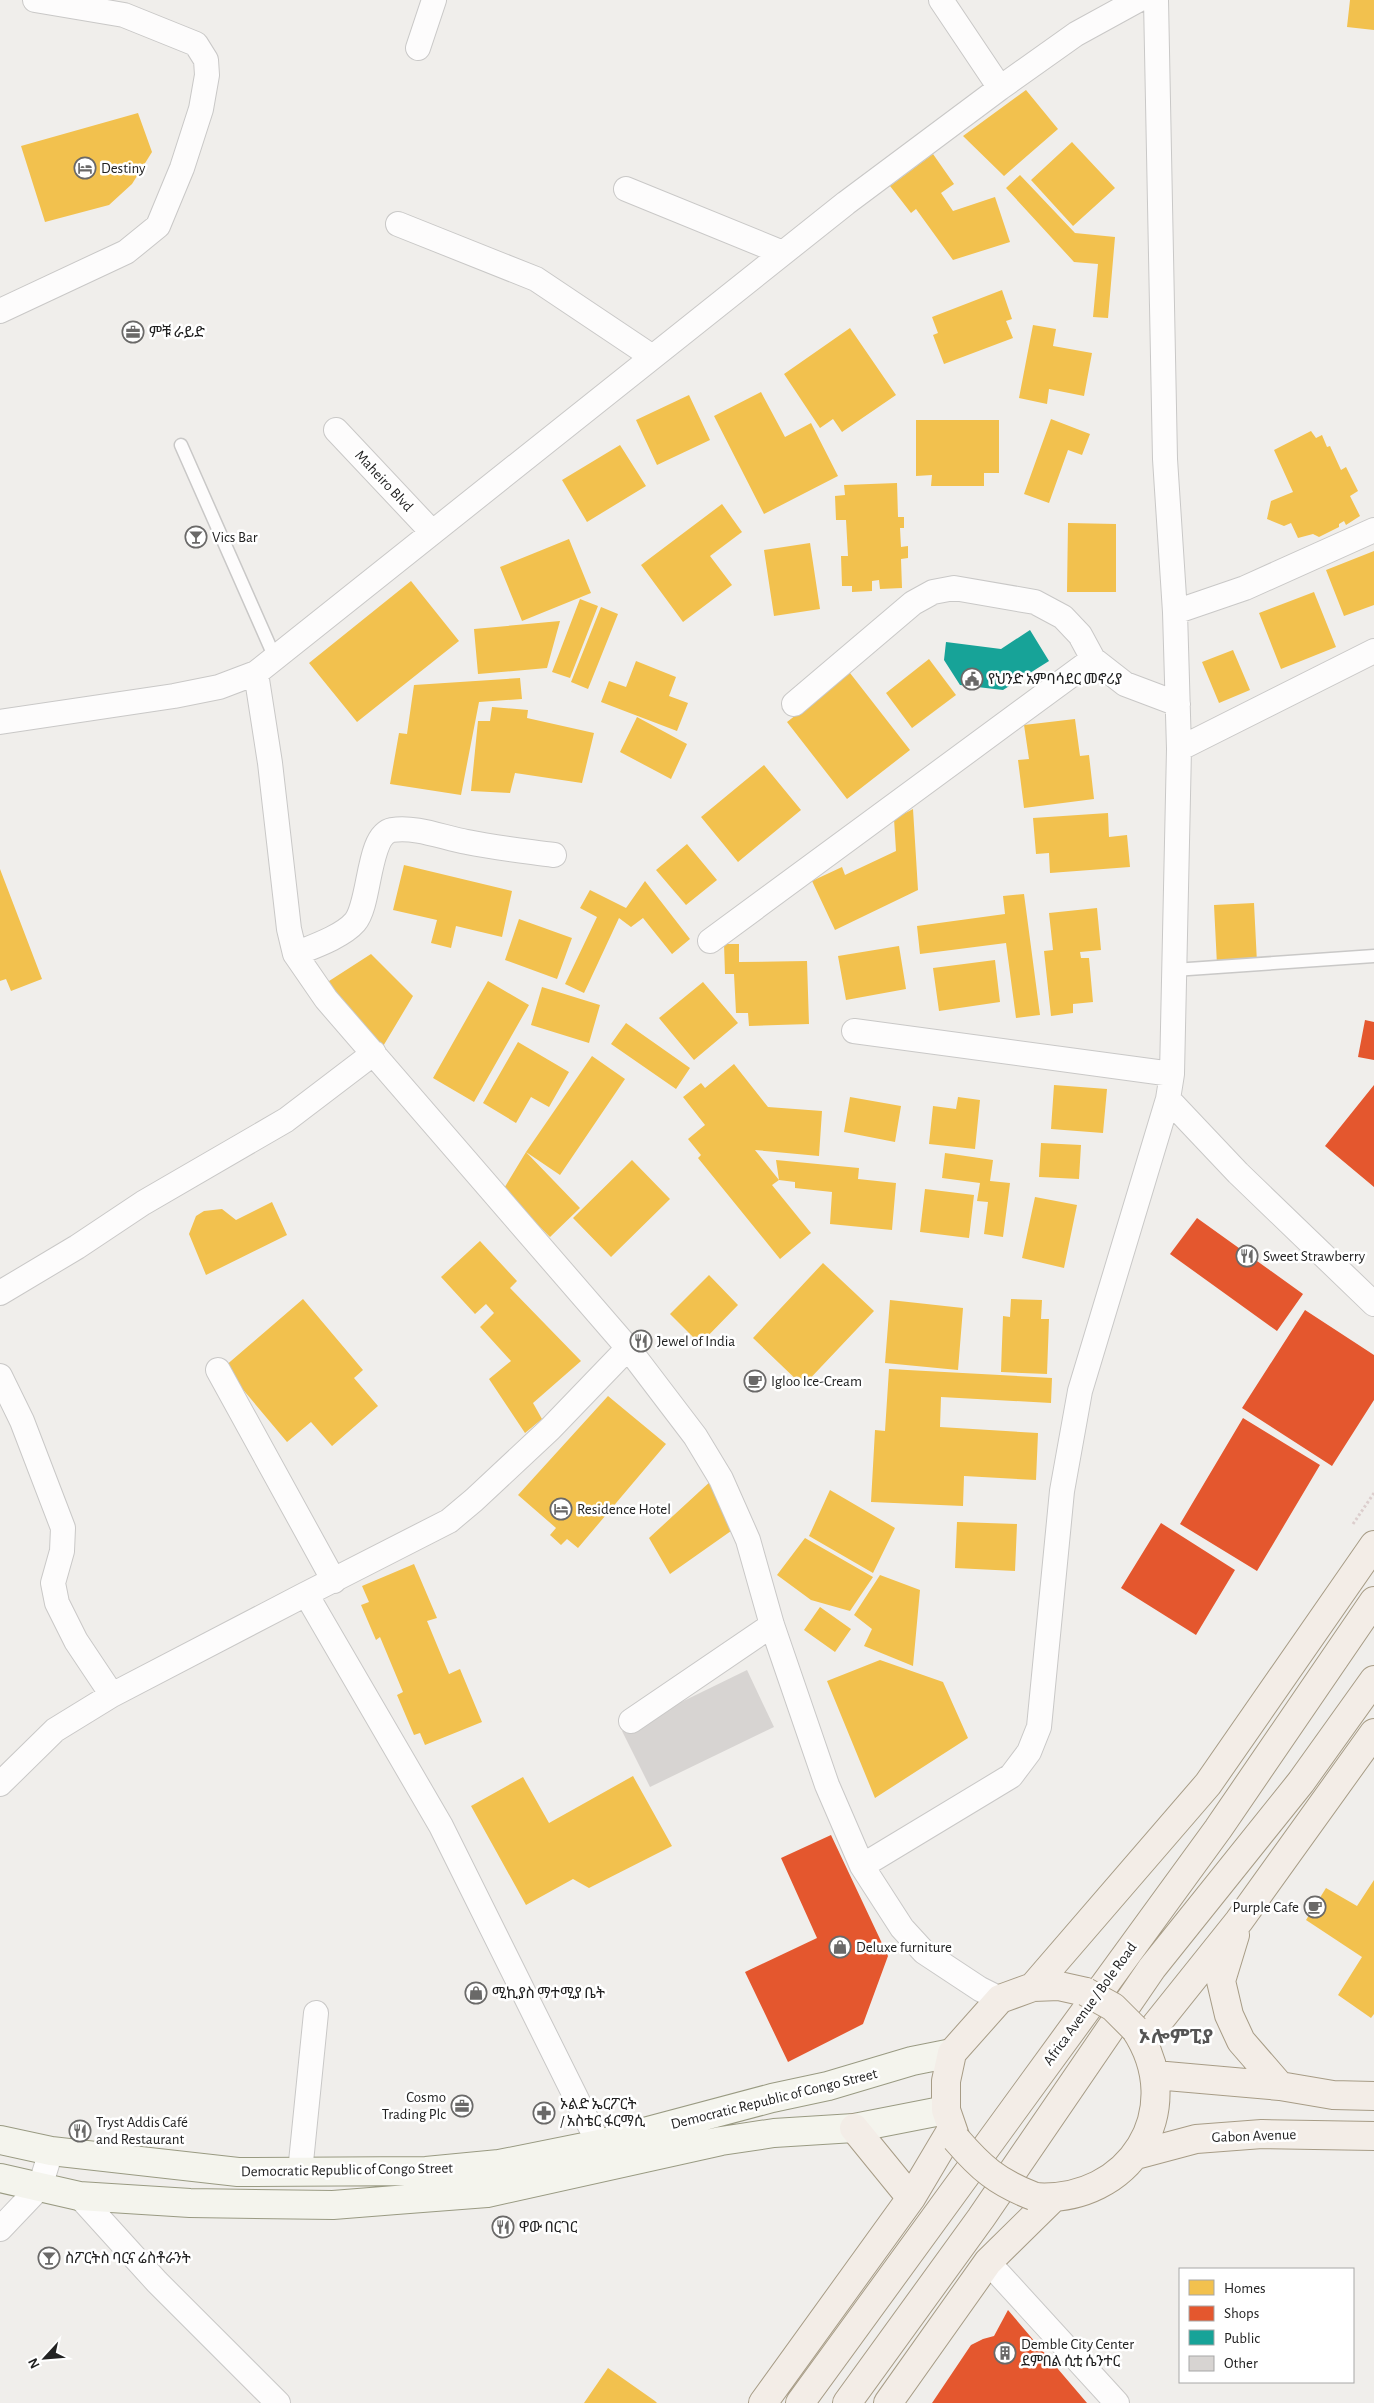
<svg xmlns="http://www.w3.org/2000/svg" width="1374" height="2403" viewBox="0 0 1374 2403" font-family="'Alegreya Sans','Noto Sans Ethiopic',sans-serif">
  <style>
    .homes { fill: #f2c14e }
    .shops { fill: #e4572e }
    .public { fill: #17a398 }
    .building { fill: #d7d4d2 }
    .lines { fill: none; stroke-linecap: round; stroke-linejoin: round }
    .service-casing { stroke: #c9c8c7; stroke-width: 15 }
    .minor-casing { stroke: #c9c8c7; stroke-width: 26 }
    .secondary-casing { stroke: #999a82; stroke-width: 30 }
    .primary-casing { stroke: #a79c86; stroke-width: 30 }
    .path { stroke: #dccecd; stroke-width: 3; stroke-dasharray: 2.5 2.5; stroke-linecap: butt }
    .service { stroke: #fdfcfc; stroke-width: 12 }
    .minor { stroke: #fdfcfc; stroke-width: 24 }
    .secondary { stroke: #f4f4ed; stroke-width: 28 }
    .primary { stroke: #f3ede7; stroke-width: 28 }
    .primary-bridge-casing { stroke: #a79c86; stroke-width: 30; stroke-linecap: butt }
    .primary-bridge { stroke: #f3ede7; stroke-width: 28 }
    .labels { text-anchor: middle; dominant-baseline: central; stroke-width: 5; stroke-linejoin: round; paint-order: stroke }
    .poi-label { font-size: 15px; fill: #222; stroke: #fff; text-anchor: start }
    .street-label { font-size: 15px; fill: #222; stroke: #fff }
    .district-label { font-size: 20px; font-weight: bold; fill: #555; stroke: #fff }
  </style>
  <rect width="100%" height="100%" fill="#f0eeeb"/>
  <path class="homes" d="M 1350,0 L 1374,0 L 1374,30 L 1347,27 Z
    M 1026,90 L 1058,129 L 1004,176 L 963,136 Z
    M 138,113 L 152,152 L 132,184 L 109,205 L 45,222 L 21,146 Z
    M 1072,142 L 1115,188 L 1073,226 L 1031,180 Z
    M 933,154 L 954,184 L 941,193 L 953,211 L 995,197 L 1010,242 L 953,260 L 916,209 L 911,213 L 890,186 Z
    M 1020,175 L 1075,233 L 1115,237 L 1108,318 L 1093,317 L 1098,264 L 1074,262 L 1006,188 Z
    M 1002,290 L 1012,319 L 1006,321 L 1013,338 L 944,364 L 933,335 L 938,333 L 932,317 Z
    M 1033,325 L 1056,329 L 1053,346 L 1092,353 L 1084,396 L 1049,389 L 1047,404 L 1019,398 Z
    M 850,328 L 896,395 L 842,432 L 833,419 L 820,428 L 784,374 Z
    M 761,392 L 785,437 L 811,423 L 838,476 L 764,514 L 714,416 Z
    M 689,395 L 710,440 L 657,465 L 636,420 Z
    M 1051,419 L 1090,434 L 1082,455 L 1068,450 L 1049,503 L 1024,494 Z
    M 916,420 L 999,420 L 999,473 L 984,473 L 984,486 L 931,486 L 932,475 L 916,476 Z
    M 1311,431 L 1316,438 L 1322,435 L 1327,447 L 1330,446 L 1341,470 L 1346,467 L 1358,491 L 1350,496 L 1360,516 L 1346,525 L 1344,521 L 1339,524 L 1339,527 L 1319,537 L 1313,534 L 1298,538 L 1291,523 L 1284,526 L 1267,519 L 1271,501 L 1293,492 L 1274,450 Z
    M 620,445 L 646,486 L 587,522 L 562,480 Z
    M 897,483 L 898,517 L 904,517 L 904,528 L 900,528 L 901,547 L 908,546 L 908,558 L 901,559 L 902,588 L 880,589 L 879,580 L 872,581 L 872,591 L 852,592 L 852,586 L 842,586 L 841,556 L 848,556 L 846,520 L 836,520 L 835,496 L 845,495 L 844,485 Z
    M 722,504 L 742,532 L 710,556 L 732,585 L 683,622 L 641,565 Z
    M 1068,523 L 1116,524 L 1116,592 L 1067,592 Z
    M 569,539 L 591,593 L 522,621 L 500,567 Z
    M 810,543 L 820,609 L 774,616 L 764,550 Z
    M 1374,551 L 1374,605 L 1344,616 L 1326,570 Z
    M 411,581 L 459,641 L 357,722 L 309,663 Z
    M 1314,592 L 1336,647 L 1281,669 L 1259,613 Z
    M 580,599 L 598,606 L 570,678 L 552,672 Z
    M 601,607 L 618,614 L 588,689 L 571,682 Z
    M 560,621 L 547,668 L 478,674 L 474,629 Z
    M 1233,650 L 1250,690 L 1219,703 L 1202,662 Z
    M 929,659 L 956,695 L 912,728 L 886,693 Z
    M 636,661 L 676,677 L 669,696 L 688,703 L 677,731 L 601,702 L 609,681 L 626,687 Z
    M 850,673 L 910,750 L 847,799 L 787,722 Z
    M 520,678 L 522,699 L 479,702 L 461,795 L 390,784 L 399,733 L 407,734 L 414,685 Z
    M 492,707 L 528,710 L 527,718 L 594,733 L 582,783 L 515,773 L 510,793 L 471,791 L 478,721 L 490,721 Z
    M 637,717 L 687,744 L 671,779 L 620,752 Z
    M 1075,719 L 1080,756 L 1089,755 L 1094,799 L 1024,808 L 1018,760 L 1029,759 L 1024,725 Z
    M 764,765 L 801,810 L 738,862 L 701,817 Z
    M 913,809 L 918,890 L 835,930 L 812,881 L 842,867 L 845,875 L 896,851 L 894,819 Z
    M 1108,813 L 1109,837 L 1127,835 L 1130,867 L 1050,873 L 1049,853 L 1036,854 L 1033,818 Z
    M 687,844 L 717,880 L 686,905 L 656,870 Z
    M 404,865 L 512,891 L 502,937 L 456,926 L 451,948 L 431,943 L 437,920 L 393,910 Z
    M 0,869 L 42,979 L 11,991 L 6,979 L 0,981 Z
    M 645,881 L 690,939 L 672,954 L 643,918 L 631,927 L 619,918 L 584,993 L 565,984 L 597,917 L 580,908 L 590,890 L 626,908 Z
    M 1024,894 L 1040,1015 L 1016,1018 L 1006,943 L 920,954 L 917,926 L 1005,914 L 1003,896 Z
    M 1254,903 L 1257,963 L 1217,965 L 1214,905 Z
    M 1097,908 L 1101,950 L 1080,952 L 1081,958 L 1089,958 L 1093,1002 L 1073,1004 L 1073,1013 L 1051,1016 L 1044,951 L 1053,950 L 1049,913 Z
    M 519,919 L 572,938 L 557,979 L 505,960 Z
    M 724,944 L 739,944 L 739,962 L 807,961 L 809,1024 L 749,1026 L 748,1013 L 736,1013 L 734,974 L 725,974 Z
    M 899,946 L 906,989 L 846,1000 L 838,956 Z
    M 371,954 L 413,996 L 382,1048 L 326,983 Z
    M 995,960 L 1000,1002 L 939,1011 L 933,968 Z
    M 488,981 L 529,1005 L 474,1102 L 433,1078 Z
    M 703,982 L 738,1023 L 694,1060 L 659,1018 Z
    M 542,987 L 600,1005 L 589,1043 L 531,1025 Z
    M 626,1023 L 690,1068 L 676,1089 L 611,1044 Z
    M 518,1042 L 569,1072 L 549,1107 L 531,1097 L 516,1123 L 483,1103 Z
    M 592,1056 L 625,1079 L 560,1175 L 526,1152 L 580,1208 L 550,1237 L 503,1190 L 526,1152 Z
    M 734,1064 L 768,1107 L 822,1111 L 819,1156 L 755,1150 L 779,1180 L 772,1185 L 811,1233 L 780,1259 L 698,1158 L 701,1155 L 688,1139 L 705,1125 L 683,1097 L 701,1083 L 705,1088 Z
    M 1054,1085 L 1107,1089 L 1103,1133 L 1051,1129 Z
    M 850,1097 L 901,1106 L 895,1142 L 844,1132 Z
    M 958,1097 L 980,1100 L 975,1149 L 929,1144 L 933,1106 L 956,1109 Z
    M 1041,1143 L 1081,1145 L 1079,1179 L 1039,1177 Z
    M 945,1153 L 993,1160 L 990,1181 L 1010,1183 L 1003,1237 L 984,1234 L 988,1202 L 977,1201 L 980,1183 L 942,1178 Z
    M 632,1160 L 670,1199 L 611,1257 L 573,1218 Z
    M 776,1160 L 859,1168 L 858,1179 L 896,1183 L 892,1230 L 830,1224 L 832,1192 L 795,1188 L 795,1182 L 779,1180 Z
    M 925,1189 L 974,1195 L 969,1238 L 920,1232 Z
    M 1035,1197 L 1077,1205 L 1064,1268 L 1022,1258 Z
    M 272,1202 L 287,1235 L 206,1275 L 189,1234 L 196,1216 L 204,1211 L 222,1209 L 236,1220 Z
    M 480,1241 L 517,1281 L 510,1288 L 581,1361 L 533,1403 L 542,1419 L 525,1433 L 489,1379 L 511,1361 L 480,1327 L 494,1313 L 486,1304 L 475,1314 L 441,1277 Z
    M 823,1263 L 874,1311 L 803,1386 L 753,1338 Z
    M 709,1275 L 738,1305 L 700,1344 L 670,1314 Z
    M 303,1299 L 363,1370 L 354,1378 L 378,1406 L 332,1446 L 311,1422 L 287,1442 L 224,1367 Z
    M 1011,1299 L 1042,1300 L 1041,1319 L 1049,1319 L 1047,1374 L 1001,1372 L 1003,1316 L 1010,1317 Z
    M 890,1300 L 963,1308 L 958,1370 L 885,1363 Z
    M 889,1369 L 1052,1378 L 1051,1403 L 941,1397 L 940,1427 L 1038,1433 L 1036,1480 L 964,1476 L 963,1506 L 871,1502 L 875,1430 L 885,1431 Z
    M 608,1396 L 666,1444 L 578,1548 L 567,1539 L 561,1545 L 550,1535 L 556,1528 L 518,1495 Z
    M 712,1480 L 731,1531 L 670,1574 L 649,1538 Z
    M 830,1490 L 895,1528 L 873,1573 L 809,1536 Z
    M 957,1522 L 1017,1524 L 1015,1571 L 955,1568 Z
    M 805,1538 L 873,1577 L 850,1611 L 811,1600 L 777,1575 Z
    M 414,1564 L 437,1618 L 427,1621 L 449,1674 L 460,1669 L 482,1722 L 425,1745 L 420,1733 L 414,1735 L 397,1695 L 403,1692 L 380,1637 L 376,1640 L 361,1605 L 369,1602 L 362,1586 Z
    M 880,1575 L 920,1590 L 913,1666 L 864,1646 L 872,1629 L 854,1615 Z
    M 820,1607 L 851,1629 L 835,1652 L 804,1630 Z
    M 880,1660 L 943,1682 L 968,1738 L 875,1798 L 827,1681 Z
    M 633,1776 L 672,1846 L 589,1888 L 573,1879 L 526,1905 L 471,1806 L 523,1777 L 549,1823 Z
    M 1374,1880 L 1374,2014 L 1371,2018 L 1338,1995 L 1362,1957 L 1306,1920 L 1326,1888 L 1357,1906 Z
    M 608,2368 L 655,2401 L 657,2403 L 584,2403 Z"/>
  <path class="shops" d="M 1365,1020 L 1374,1022 L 1374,1060 L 1358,1057 Z
    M 1374,1085 L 1374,1187 L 1325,1146 Z
    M 1197,1218 L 1303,1294 L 1277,1331 L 1170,1254 Z
    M 1305,1310 L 1374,1355 L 1374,1400 L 1332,1466 L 1242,1408 Z
    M 1243,1418 L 1320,1465 L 1257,1571 L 1180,1524 Z
    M 1161,1523 L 1235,1570 L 1196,1635 L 1121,1588 Z
    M 831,1835 L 888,1956 L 863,2024 L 788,2062 L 745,1972 L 817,1938 L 781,1858 Z
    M 1008,2310 L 1058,2369 L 1087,2403 L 932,2403 L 971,2345 L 983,2339 L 994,2336 Z"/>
  <path class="public" d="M 1030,630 L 1049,661 L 1003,690 L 960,685 L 944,660 L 946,642 L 1001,649 Z"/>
  <path class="building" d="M 747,1670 L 774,1727 L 650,1787 L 622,1731 Z"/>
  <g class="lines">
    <g class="service-casing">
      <path id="service" d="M 181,445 L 275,658
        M 1174,970 L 1374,956"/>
    </g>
    <g class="minor-casing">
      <path id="minor" d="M 941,0 L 1000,88
        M 1156,0 L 1165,459 L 1175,612 L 1179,749 L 1172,1074 L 1168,1099 L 1238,1173 L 1374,1304
        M 418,48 L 434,0
        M 626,189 L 783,253
        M 398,224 L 536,279 L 651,356
        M 0,311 L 126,252 L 158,226 L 182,168 L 201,109 L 207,75 L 206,60 L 196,44 L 124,15 L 35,0
        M 336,430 L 432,532
        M 1175,612 L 1245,588 L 1374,530
        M 256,673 L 270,763 L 289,929 L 295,954 L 326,999 L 628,1348 L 695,1436 L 721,1479 L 748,1540 L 772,1625 L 827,1785 L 862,1866 L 902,1928 L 924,1952 L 980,1989 L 1000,1999
        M 794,704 L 913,603 L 933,592 L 954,588 L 1035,602 L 1063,617 L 1080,635 L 1093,659 L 1125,684 L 1178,704
        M 0,722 L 174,696 L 219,687 L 256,673 L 846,203 L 1000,88 L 1076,34 L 1138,0
        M 1179,749 L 1374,651
        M 710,941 L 1093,659
        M 295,954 C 312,947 342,937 355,922 C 371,903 367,835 392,830 C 416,826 444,838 467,842 C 496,848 525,851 554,855
        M 854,1031 L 1172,1074
        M 0,1293 L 77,1247 L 143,1203 L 286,1120 L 374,1053
        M 218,1370 L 334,1581
        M 0,1376 L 22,1421 L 63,1528 L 62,1551 L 53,1583 L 57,1603 L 76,1641 L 112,1695
        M 631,1721 L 772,1625
        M 0,1784 L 55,1730 L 112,1695 L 306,1594
        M 862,1866 L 1011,1776 L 1029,1752 L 1039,1727 L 1062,1491 L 1080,1391 L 1168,1099
        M 599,2144 L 441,1826 L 306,1594 L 449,1521 L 474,1500 L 550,1429 L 628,1348
        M 300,2172 L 316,2013
        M 79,2196 L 157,2282 L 278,2403
        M 0,2229 L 40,2187 L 51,2151
        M 988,2262 L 1117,2403"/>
    </g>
    <g class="secondary-casing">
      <path id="secondary" d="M 0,2140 L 51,2151 L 238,2172 L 426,2171 L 499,2164 L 599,2144 L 772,2098 L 828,2086 L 912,2061 L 952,2053
        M 0,2178 L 79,2196 L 190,2203 L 333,2205 L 396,2200 L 487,2193 L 721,2141 L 774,2133 L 854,2128 L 946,2110"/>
    </g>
    <g class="primary-casing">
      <path id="primary" d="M 1235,1935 L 1221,1981 L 1229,2015 L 1241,2041 L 1280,2086
        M 1033,1987 L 1208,1784 L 1374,1545
        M 1143,2041 L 1239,1921 L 1374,1733
        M 1155,2075 L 1280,2086 L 1333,2095 L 1374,2096
        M 854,2128 L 911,2198
        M 956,2139 L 946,2110 L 946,2081 L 952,2053 L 1000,1999 L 1033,1987 L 1059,1986 L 1086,1992
        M 1136,2155 L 1196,2139 L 1262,2134 L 1374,2136
        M 1034,2197 C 1130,2204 1189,2110 1135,2029
        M 763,2403 L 911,2198 L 952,2129
        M 800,2403 L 1218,1829 L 1374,1601
        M 847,2403 L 981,2218 L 1152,1968 L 1301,1782 L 1374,1680
        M 888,2403 L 988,2262 L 1053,2198"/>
    </g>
    <path class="path" d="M 1353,1524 L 1374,1493"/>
    <use href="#service" class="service"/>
    <use href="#minor" class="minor"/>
    <use href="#secondary" class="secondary"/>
    <use href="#primary" class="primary"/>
    <g class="primary-bridge-casing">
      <path id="primary-bridge" d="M 1086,1992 L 1113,2007 L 1135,2029
        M 956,2139 C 981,2168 997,2182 1033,2196"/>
    </g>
    <use href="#primary-bridge" class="primary-bridge"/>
  </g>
  <defs>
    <g id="hotel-ring" transform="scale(1.125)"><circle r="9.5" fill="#fff" stroke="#6a6968" stroke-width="1.5"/><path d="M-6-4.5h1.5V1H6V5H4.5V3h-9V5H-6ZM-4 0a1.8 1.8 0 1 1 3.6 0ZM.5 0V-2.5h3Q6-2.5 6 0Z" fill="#6a6968"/></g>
    <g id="office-ring" transform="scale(1.125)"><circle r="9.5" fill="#fff" stroke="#6a6968" stroke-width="1.5"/><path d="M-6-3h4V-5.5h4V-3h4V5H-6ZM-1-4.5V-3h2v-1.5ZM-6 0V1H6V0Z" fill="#6a6968"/></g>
    <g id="bar-ring" transform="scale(1.125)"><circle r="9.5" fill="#fff" stroke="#6a6968" stroke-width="1.5"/><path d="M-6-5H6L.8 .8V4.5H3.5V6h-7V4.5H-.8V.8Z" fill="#6a6968"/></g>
    <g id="civic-ring" transform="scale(1.125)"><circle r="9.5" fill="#fff" stroke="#6a6968" stroke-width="1.5"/><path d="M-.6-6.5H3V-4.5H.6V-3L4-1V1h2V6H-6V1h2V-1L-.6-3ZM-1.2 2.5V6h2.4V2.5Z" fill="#6a6968"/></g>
    <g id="restaurant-ring" transform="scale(1.125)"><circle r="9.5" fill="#fff" stroke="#6a6968" stroke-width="1.5"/><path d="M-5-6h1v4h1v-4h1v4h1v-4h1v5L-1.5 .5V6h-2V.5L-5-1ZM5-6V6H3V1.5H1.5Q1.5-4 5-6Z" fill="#6a6968"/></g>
    <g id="cafe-ring" transform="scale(1.125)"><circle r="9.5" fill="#fff" stroke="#6a6968" stroke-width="1.5"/><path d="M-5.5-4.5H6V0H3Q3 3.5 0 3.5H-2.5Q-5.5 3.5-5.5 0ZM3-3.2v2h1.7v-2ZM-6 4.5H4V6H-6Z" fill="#6a6968"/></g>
    <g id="shop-ring" transform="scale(1.125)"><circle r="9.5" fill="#fff" stroke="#6a6968" stroke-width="1.5"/><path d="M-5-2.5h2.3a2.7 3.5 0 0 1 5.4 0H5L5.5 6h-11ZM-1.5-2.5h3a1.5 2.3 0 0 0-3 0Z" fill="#6a6968"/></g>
    <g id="pharmacy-ring" transform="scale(1.125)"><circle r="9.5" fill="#fff" stroke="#6a6968" stroke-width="1.5"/><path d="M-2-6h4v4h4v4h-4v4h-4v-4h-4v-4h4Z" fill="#6a6968"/></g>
    <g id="building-ring" transform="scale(1.125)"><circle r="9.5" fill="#fff" stroke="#6a6968" stroke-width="1.5"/><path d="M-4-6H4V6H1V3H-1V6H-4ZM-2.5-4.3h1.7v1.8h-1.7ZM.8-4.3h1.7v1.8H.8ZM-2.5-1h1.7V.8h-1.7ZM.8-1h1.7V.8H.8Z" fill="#6a6968"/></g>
  </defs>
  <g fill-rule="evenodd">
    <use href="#hotel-ring" x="85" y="168"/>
    <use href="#office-ring" x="133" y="332"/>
    <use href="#bar-ring" x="196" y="537"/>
    <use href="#civic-ring" x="972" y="679"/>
    <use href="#restaurant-ring" x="1247" y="1256"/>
    <use href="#restaurant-ring" x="641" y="1341"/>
    <use href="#cafe-ring" x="755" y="1381"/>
    <use href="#hotel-ring" x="561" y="1509"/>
    <use href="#cafe-ring" x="1315" y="1907"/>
    <use href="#shop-ring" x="840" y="1947"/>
    <use href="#shop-ring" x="476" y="1993"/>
    <use href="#office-ring" x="462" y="2106"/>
    <use href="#pharmacy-ring" x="544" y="2113"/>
    <use href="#restaurant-ring" x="80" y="2131"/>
    <use href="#restaurant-ring" x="503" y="2227"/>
    <use href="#bar-ring" x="49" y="2258"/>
    <use href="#building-ring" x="1005" y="2353"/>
  </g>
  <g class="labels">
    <g class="poi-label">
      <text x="101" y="168">Destiny</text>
      <text x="149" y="332">ምቹ ራይድ</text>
      <text x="212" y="537">Vics Bar</text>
      <text x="988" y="679">የህንድ አምባሳደር መኖሪያ</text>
      <text x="1263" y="1256">Sweet Strawberry</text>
      <text x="657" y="1341">Jewel of India</text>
      <text x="771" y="1381">Igloo Ice-Cream</text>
      <text x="577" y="1509">Residence Hotel</text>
      <text x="1299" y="1907" text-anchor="end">Purple Cafe</text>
      <text x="856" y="1947">Deluxe furniture</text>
      <text x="492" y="1993">ሚኪያስ ማተሚያ ቤት</text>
      <text x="446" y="2097" text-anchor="end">Cosmo<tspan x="446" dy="17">Trading Plc</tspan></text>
      <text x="560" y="2104">ኦልድ ኤርፖርት<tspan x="560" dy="17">/ አስቴር ፋርማሲ</tspan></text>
      <text x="96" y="2122">Tryst Addis Café<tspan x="96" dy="17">and Restaurant</tspan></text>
      <text x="519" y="2227">ዋው በርገር</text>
      <text x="65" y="2258">ስፖርትስ ባርና ሬስቶራንት</text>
      <text x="1021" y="2344">Demble City Center<tspan x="1021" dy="17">ደምበል ሲቲ ሴንተር</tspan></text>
    </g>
    <g class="street-label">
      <text transform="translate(384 481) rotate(47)">Maheiro Blvd</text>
      <text transform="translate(1090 2004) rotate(-54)">Africa Avenue / Bole Road</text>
      <text transform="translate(774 2099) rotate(-14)">Democratic Republic of Congo Street</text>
      <text transform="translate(1254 2136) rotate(-2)">Gabon Avenue</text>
      <text transform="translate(347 2170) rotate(-1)">Democratic Republic of Congo Street</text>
    </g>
    <g class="district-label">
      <text x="1176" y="2037">ኦሎምፒያ</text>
    </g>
  </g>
  <rect x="1179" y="2268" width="175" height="115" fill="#ffffff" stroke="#a7a7a7"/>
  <rect x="1189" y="2280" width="25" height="15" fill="#f2c14e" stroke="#a7a7a7"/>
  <text x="1224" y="2293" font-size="15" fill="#222222">Homes</text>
  <rect x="1189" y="2306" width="25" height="15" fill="#e4572e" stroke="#a7a7a7"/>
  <text x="1224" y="2318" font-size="15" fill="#222222">Shops</text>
  <rect x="1189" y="2330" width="25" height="15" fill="#17a398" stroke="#a7a7a7"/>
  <text x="1224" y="2343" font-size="15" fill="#222222">Public</text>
  <rect x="1189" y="2356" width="25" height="15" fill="#d7d4d2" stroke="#a7a7a7"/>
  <text x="1224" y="2368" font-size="15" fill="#222222">Other</text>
  <g transform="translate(45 2358) rotate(244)" stroke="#ffffff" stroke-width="4" paint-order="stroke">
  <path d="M0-4L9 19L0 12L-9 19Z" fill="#222222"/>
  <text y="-8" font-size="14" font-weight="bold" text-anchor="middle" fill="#222222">N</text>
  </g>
</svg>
